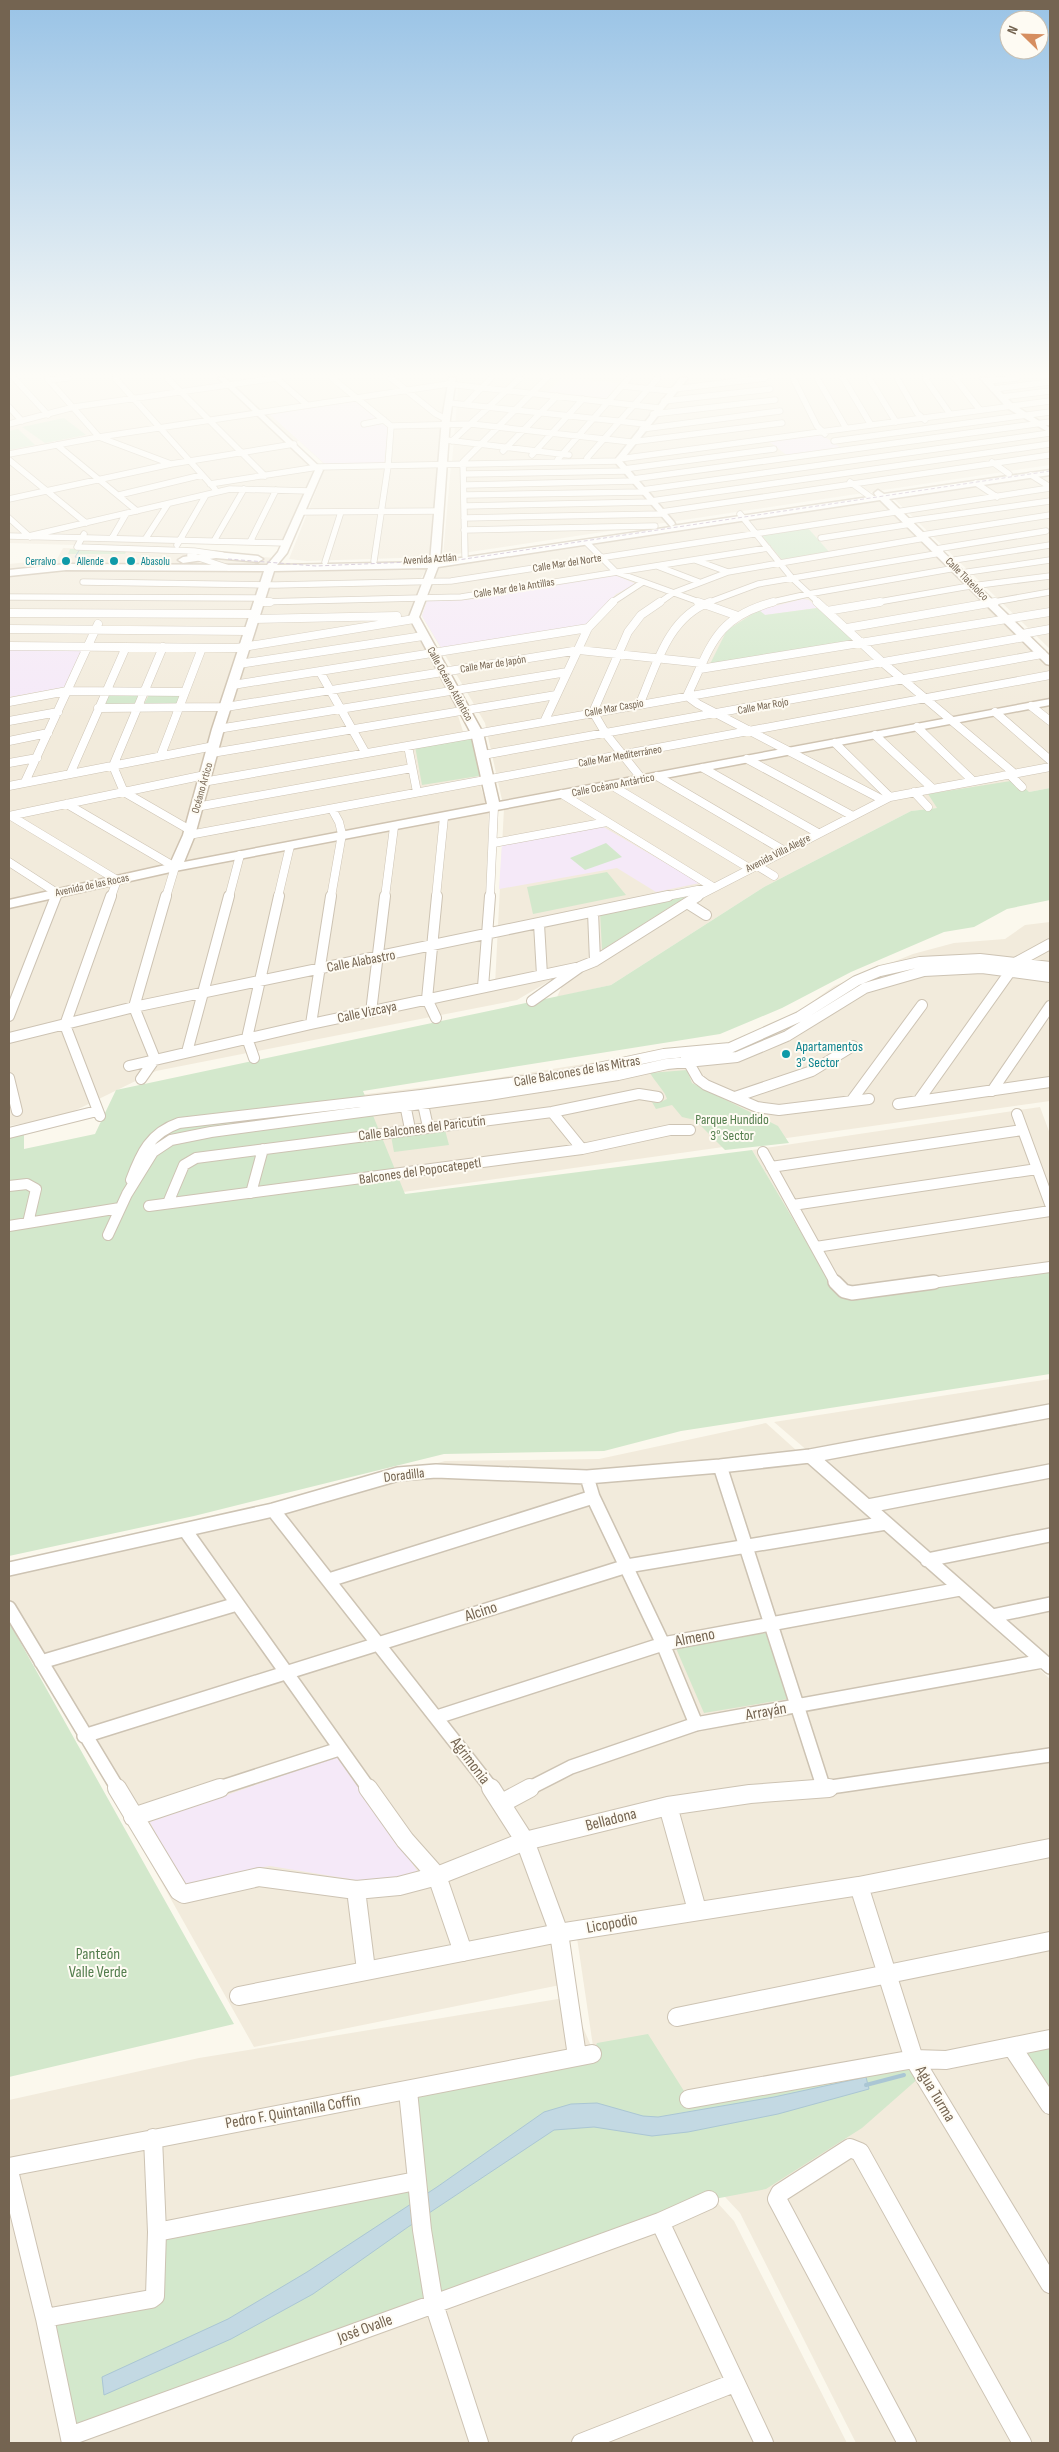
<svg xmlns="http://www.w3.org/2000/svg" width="1059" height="2452" viewBox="0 0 1059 2452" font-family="'Sofia Sans Condensed',sans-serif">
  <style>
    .residential { fill: #f2ebdc }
    .education { fill: #f5e9f8 }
    .green { fill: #d3e8cc }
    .water { fill: #c3d9e3; stroke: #aac6d4 }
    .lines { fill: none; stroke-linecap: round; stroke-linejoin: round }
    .stream-far1 { stroke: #aac6d4; stroke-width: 1 }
    .stream { stroke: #aac6d4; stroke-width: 4 }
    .street-far4-casing { stroke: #cdc3b3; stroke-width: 7 }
    .street-far3-casing { stroke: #cdc3b3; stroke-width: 9 }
    .street-far2-casing { stroke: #cdc3b3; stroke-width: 12 }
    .street-far1-casing { stroke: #cdc3b3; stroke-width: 16 }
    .street-casing { stroke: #cdc3b3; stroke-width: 20 }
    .secondary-casing { stroke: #cfc3b1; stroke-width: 3 }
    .street-far4 { stroke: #fff; stroke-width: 5.5 }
    .street-far3 { stroke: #fff; stroke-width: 8 }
    .street-far2 { stroke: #fff; stroke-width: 10 }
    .street-far1 { stroke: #fff; stroke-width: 13 }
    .street { stroke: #fff; stroke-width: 18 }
    .secondary { fill: #fff; fill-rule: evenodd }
    .rail { stroke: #bdabc5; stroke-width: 1; stroke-dasharray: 4 2.5; stroke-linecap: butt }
    .culture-dot { fill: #0f9aa8; stroke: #fefbf3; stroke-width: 2 }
    .labels { text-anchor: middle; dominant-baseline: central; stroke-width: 4; stroke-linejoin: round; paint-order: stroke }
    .far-street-label { font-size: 11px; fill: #746451; stroke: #fefbf3 }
    .far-culture-label { font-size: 11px; fill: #0d838f; stroke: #fefbf3; text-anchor: end }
    .street-label { font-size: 14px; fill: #746451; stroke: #fefbf3 }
    .culture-label { font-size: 14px; fill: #0d838f; stroke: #fefbf3; text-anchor: start }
    .park-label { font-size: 14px; fill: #547e4e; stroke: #fefbf3 }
    .near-street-label { font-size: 16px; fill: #746451; stroke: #fefbf3 }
    .near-park-label { font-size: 16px; fill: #547e4e; stroke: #fefbf3 }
  </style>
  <rect width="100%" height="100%" fill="#fbf8ed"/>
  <path class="residential" d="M 9,378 L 42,378 L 72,406 L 9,423 Z
    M 48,378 L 447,378 L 432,557 L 307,561 L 289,559 L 326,466 L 299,441 L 176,461 L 9,498 L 9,425 L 78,408 Z
    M 459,378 L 683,378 L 613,459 L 452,462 Z
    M 688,378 L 1050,378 L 1050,465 L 443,556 L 451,465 L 624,461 Z
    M 292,447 L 315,471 L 283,540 L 179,537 L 173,548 L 9,543 L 9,502 L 166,467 Z
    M 1050,475 L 1050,649 L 893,498 Z
    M 881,500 L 1050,666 L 1050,698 L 502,800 L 485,723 L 422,616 L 439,568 Z
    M 63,548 L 200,552 L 276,558 L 270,565 L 68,565 L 9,570 L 9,564 L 57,559 Z
    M 427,568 L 421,578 L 410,622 L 454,703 L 489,813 L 483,991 L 495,985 L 504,808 L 1050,706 L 1050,788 L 1029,792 L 929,795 L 938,808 L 911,811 L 764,887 L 611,985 L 557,997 L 570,969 L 517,1000 L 156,1071 L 64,1116 L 9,1126 L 9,576 L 53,571 Z
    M 1050,922 L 1050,1101 L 127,1231 L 9,1179 L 188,1115 L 477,1081 L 603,1061 L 655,1050 L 724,1045 L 798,1012 L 834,986 L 913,954 L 954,943 L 1005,939 L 1025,925 Z
    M 1040,1107 L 1050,1134 L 1050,1268 L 840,1298 L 752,1150 Z
    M 1050,1379 L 1050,1659 L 774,1422 Z
    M 766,1423 L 1050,1679 L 1050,1844 L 554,1930 L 565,1984 L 254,2047 L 9,1611 L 9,1561 L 204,1526 L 445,1461 L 599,1459 Z
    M 1050,1851 L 1050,2443 L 856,2443 L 740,2213 L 597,2060 L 605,2079 L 734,2221 L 847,2443 L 9,2443 L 9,2100 L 199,2058 L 570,1997 L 594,2053 L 577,1938 Z"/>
  <path class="education" d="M 562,378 L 568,378 L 619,383 L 605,400 L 547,393 Z
    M 355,398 L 388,426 L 384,464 L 326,465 L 267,412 Z
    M 819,433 L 841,448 L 788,456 L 767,440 Z
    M 613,574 L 636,584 L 616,594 L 586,627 L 442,649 L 422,616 L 427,601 L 467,600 Z
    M 803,599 L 809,600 L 817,608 L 765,615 L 759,610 Z
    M 9,648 L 83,648 L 65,687 L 9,697 Z
    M 600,825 L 700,883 L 656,892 L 617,868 L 499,889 L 502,843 Z
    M 338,1756 L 418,1872 L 395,1880 L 356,1880 L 270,1866 L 253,1869 L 185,1891 L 150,1822 Z"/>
  <path class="green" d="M 64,418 L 86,435 L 45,443 L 22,427 Z
    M 18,429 L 35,445 L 9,450 L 9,431 Z
    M 807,527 L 830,553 L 783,561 L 760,533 Z
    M 70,549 L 127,550 L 125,554 L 68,554 Z
    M 817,608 L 853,640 L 710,664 L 727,630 L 759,610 L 765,615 Z
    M 150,693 L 181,693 L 178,705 L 143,706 Z
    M 107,694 L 139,694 L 135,706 L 103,706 Z
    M 474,735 L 485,775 L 422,785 L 415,746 Z
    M 1017,780 L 1029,792 L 1050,788 L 1050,900 L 1007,909 L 974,927 L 944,932 L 851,972 L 782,1008 L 720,1034 L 363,1091 L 405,1194 L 752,1150 L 840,1298 L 1050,1267 L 1050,1374 L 681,1431 L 604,1451 L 444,1454 L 194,1516 L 9,1556 L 9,1136 L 24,1132 L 24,1149 L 95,1134 L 116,1090 L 611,985 L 764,887 L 911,811 L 937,808 L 928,794 Z
    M 606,843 L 622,857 L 585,870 L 570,858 Z
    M 607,872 L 626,895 L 533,914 L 527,887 Z
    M 695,891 L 602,950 L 600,912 Z
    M 687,1070 L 692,1083 L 778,1126 L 789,1143 L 725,1150 L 695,1120 L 682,1117 L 672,1105 L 656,1109 L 652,1102 L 658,1103 L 667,1099 C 665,1091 655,1082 650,1073 Z
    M 445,1130 L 449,1145 L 394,1152 L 391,1136 Z
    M 9,1622 L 234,2024 L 9,2077 Z
    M 766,1633 L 788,1699 L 704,1713 L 675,1646 Z
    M 648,2034 L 689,2099 L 914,2059 L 920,2077 L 862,2128 L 766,2189 L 709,2200 L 70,2436 L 45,2318 L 152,2299 L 157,2232 L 416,2181 L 408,2091 L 592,2054 L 597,2043 Z
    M 1050,2039 L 1050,2105 L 1012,2047 Z"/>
  <path class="water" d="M 866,2077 L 869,2089 L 778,2114 L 688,2132 L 652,2136 L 594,2127 L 554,2130 L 408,2227 L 313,2294 L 231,2339 L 104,2395 L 102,2377 L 228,2319 L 307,2272 L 437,2187 L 544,2112 L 571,2104 L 597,2103 L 643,2116 L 658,2117 L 774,2097 Z"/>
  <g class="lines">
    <path class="stream-far1" d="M 80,549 L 75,557 L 87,559 L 84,564"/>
    <path class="stream" d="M 866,2085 L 904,2075"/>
    <g class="street-far4-casing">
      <path id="street-far4" d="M 14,378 L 48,415
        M 47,378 L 99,437 L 171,464
        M 115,378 L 215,489
        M 167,378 L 265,476
        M 276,378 L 306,404
        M 332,378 L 391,426 L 388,466 L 374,561
        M 391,378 L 436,414 L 446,419
        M 793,378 L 817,426 L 825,434
        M 817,378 L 846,428
        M 843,378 L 871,425
        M 869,378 L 896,422
        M 897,378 L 917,413 L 925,420
        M 925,378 L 950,414
        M 955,378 L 980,410
        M 50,380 L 68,378
        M 987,381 L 1017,378
        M 622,386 L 672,391
        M 674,389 L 765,378
        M 993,389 L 1050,382
        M 1001,397 L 1050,391
        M 664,401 L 770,389
        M 449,403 L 645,424
        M 466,404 L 491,378
        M 9,407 L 22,421
        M 653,414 L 775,400
        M 9,424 L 74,407 L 277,378
        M 364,424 L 384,420
        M 391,426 L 471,424 L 631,442 L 782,423
        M 642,429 L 780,411
        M 446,440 L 569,455
        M 452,441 L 520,378
        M 834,441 L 1050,412
        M 57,445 L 137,511
        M 503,451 L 557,396
        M 9,454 L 99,437 L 448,384 L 659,408
        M 532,455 L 583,399
        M 587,458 L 658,378
        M 558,459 L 629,378
        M 619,459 L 1050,401
        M 9,460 L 86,523
        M 992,462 L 1009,474
        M 624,469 L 774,449
        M 465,474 L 626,471
        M 1031,475 L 1050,487
        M 633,479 L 1050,422
        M 850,482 L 872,498
        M 976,483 L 997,497
        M 210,484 L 318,467 L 618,461
        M 465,485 L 634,481
        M 642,490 L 1050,433
        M 119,495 L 202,475
        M 465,495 L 644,492
        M 9,499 L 171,464 L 294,444
        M 651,501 L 1050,444
        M 465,506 L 653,502
        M 300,512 L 440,511
        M 661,512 L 1050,455
        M 740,514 L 792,578 L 819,603
        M 9,518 L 30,537
        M 464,518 L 662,514
        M 908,521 L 1050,501
        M 464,530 L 655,526
        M 84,534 L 77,547 L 194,551 L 222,555
        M 922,535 L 1050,515
        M 9,536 L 285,543
        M 29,536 L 230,489 L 310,491
        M 112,538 L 126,514
        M 146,538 L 168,504
        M 821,538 L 911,524
        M 214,541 L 244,489
        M 250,542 L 276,490
        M 587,543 L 616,572 L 702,603
        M 177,545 L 206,495
        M 936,549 L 1046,531
        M 190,555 L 229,568
        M 465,556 L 463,462 L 547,378
        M 695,560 L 728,572
        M 948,561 L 1050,545
        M 325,562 L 341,512
        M 657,566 L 699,582
        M 961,573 L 1050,560
        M 83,582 L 275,585 L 451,581 L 1050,488
        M 9,597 L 259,598
        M 258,602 L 461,597 L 768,548
        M 611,603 L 643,582
        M 659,603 L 673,593 L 728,572 L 925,538
        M 707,603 L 758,584 L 941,553
        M 768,603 L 808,594 L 956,568
        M 873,603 L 964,587 L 1050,576
        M 988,603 L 1050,592"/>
    </g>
    <g class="street-far3-casing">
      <path id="street-far3" d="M 258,602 L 270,602
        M 698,602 L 738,616
        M 773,602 C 714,618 711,647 687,696 L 698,704 L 883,800
        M 817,602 L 882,662 L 1015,774
        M 827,611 L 880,602
        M 9,613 L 254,614
        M 254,619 L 397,616
        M 847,628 L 995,602
        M 9,629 L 249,631
        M 1022,634 L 1050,629
        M 9,646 L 237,648 L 414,619
        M 163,647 L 113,766 L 124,792 L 190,830
        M 239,664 L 423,636
        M 700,669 L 1050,612
        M 320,672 L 365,752
        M 233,685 L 588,628
        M 9,702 L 67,691 L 185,692
        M 640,703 C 656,666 668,617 710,602
        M 1031,706 L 1050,721
        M 98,708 L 226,707 L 579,650 L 702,663
        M 995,712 L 1050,760
        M 545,720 L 588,628 L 613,602
        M 9,721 L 58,712
        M 917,727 L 973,781
        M 218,729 L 567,672
        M 875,735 L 932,788
        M 9,741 L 48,733
        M 835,743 L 890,797
        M 408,746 L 417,792
        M 212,753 L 556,695
        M 161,755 L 202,648
        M 483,755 L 1042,654
        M 747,759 L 851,815
        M 9,763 L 37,758
        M 703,768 L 818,833
        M 70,774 L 126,647
        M 1010,775 L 1022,787
        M 657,776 L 783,850
        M 642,779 L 606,734 L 593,712 L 628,632 L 641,615 L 660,602
        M 25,782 L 98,624
        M 203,782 L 1025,637
        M 611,785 L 749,868
        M 9,786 L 214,746
        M 914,792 L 928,807
        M 562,794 L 713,887
        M 67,804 L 175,867 L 166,897
        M 196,807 L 412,768
        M 9,816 L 205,775
        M 11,816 L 117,880 L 111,897
        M 189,835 L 1050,675
        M 494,843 L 607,822
        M 9,862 L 57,893 L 55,897
        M 756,865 L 774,876
        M 229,897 L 240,855
        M 278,897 L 290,846
        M 331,897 L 342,834 L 339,822 L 332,809
        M 385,897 L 394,827
        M 436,897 L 444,817
        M 490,897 L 494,807
        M 662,897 L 713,887
        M 696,897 L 890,797 L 1050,767"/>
    </g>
    <g class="street-far2-casing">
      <path id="street-far2" d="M 687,903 L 706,915
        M 593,912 L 595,961
        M 539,924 L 542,975
        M 483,987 L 490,896
        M 532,1001 L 580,967 L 595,961 L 698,896
        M 371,1012 L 385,896
        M 9,1016 L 56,896
        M 436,1018 L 427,999 L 437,896
        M 311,1024 L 331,896
        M 9,1038 L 134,1007 L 668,896
        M 187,1052 L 229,896
        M 254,1058 L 247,1038 L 279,896
        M 686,1058 L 698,1079 L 706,1085 L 757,1107 L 779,1110 L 869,1099
        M 155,1059 L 134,1007 L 166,896
        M 129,1066 L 311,1024 L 576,968
        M 9,1078 L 17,1111
        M 141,1079 L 155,1059
        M 992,1091 L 1050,1006
        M 421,1095 L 428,1127
        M 735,1097 L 812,1071 L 853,1046
        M 404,1099 L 410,1129
        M 852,1100 L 922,1005
        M 919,1100 L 1017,962 L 1050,944
        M 898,1104 L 1050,1082
        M 552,1112 L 582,1149
        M 1017,1114 L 1050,1204
        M 100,1116 L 65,1025 L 111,896
        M 9,1133 L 97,1111
        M 763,1152 L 836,1284
        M 771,1167 L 1022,1130
        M 131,1180 C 141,1153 150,1133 179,1123 L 421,1095 L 561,1076 L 664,1054 L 730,1048 L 799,1017 L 856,981 L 880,971 L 920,962 L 980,959 L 1050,967
        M 9,1186 L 27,1184 L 36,1189 L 28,1223
        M 251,1193 L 263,1149
        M 168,1203 L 184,1165 L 196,1158 L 552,1112 L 639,1094 L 658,1097
        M 793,1205 L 1037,1169
        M 149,1206 L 582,1149 L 670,1130 L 690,1130
        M 9,1226 L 120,1208
        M 108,1235 L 127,1194 L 153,1152 L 171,1140 L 211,1132 L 489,1095 L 618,1075 L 667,1064 L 737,1057 L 787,1036 L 865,988 L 924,971 L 982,968 L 1050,977
        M 816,1247 L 1050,1211
        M 924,1284 L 1050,1267"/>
    </g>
    <g class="street-far1-casing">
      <path id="street-far1" d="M 835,1282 L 844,1291 L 852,1293 L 934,1282
        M 810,1456 L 1050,1667
        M 720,1466 L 824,1789
        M 587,1477 L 593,1497 L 663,1644 L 696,1724
        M 868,1506 L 1050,1471
        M 273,1510 L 492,1789
        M 185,1530 L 369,1789
        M 927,1560 L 1050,1535
        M 9,1569 L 273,1510 L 398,1474 L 436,1471 L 587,1477 L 720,1466 L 810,1456 L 1050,1411
        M 329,1580 L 593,1497
        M 9,1608 L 118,1789
        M 992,1616 L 1050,1604
        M 41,1662 L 237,1604
        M 437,1717 L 663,1644 L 960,1589
        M 84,1736 L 627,1566 L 886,1523
        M 216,1789 L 339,1749
        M 528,1789 L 571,1767 L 696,1724 L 1043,1661
        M 817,1789 L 1050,1755"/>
    </g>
    <g class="street-casing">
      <path id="street" d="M 117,1788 L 179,1891 L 184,1894 L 259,1877 L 356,1890 L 399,1886 L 437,1876 L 525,1841 L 668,1806 L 750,1794 L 829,1788
        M 368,1788 L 405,1840 L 437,1876 L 463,1952
        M 491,1788 L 525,1841 L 559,1933 L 577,2056
        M 502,1803 L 530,1788
        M 668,1806 L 697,1910
        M 133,1817 L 220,1788
        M 859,1886 L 914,2059 L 1050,2284
        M 356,1890 L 366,1970
        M 239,1996 L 559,1933 L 859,1886 L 1050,1848
        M 677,2017 L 1050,1941
        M 1012,2047 L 1050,2105
        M 408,2091 L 422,2230 L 434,2304 L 479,2443
        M 689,2099 L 914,2059 L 946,2060 L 1050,2039
        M 9,2167 L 592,2054
        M 9,2171 L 45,2318 L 71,2443
        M 660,2222 L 764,2443
        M 157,2232 L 416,2181
        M 45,2318 L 151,2299 L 155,2296 L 157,2232 L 153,2138
        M 70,2436 L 660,2222 L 709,2200
        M 581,2443 L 734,2383
        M 907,2443 L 777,2199 L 780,2193 L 850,2148 L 860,2152 L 1022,2443"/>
    </g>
    <g class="secondary-casing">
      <path id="secondary" d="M 218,378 L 225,378 L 323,470 L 287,553 L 277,565 L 430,562 L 442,419 L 449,378 L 456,378 L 450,419 L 440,561 L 671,527 L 614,461 L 680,378 L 688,378 L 622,461 L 674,522 L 675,524 L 672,526 L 876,496 L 874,493 L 878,490 L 884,494 L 1050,470 L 1050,475 L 889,499 L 1050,656 L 1050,665 L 1046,664 L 880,500 L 438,567 L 419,617 L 483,733 L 499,802 L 1050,699 L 1050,705 L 175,871 L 9,908 L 9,900 L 170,864 L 183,835 L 212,729 L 264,571 L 66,570 L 9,576 L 9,570 L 66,564 L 267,565 L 278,552 L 315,470 ZM 428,568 L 409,617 L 471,733 L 487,804 L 184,862 L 195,835 L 224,729 L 274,571 Z
        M 980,378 L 987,378 L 1013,404 L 1050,428 L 1050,433 L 1007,408 Z
        M 216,552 L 258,556 L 263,559 L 258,562 L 216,558 L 183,563 L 178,560 L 183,557 Z"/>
    </g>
    <use href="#street-far4" class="street-far4"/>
    <use href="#street-far3" class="street-far3"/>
    <use href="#street-far2" class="street-far2"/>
    <use href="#street-far1" class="street-far1"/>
    <use href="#street" class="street"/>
    <use href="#secondary" class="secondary"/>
    <path class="rail" d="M 228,559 L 316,566 L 458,560 L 1050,471"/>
  </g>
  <linearGradient id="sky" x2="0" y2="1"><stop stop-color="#99c3e6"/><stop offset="0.52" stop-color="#fdfcf7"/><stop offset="1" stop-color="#fdfcf7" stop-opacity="0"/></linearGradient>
  <rect width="1059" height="721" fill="url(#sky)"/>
  <g class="culture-dot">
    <circle cx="66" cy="561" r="5"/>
    <circle cx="114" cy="561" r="5"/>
    <circle cx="131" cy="561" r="5"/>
    <circle cx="786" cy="1054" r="5"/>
  </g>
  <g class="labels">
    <g class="far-street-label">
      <text transform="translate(430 559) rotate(-4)">Avenida Aztlán</text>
      <text transform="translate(567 563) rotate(-9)">Calle Mar del Norte</text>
      <text transform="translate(967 579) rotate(45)">Calle Tlatelolco</text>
      <text transform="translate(514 588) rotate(-9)">Calle Mar de la Antillas</text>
      <text transform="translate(493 664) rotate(-9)">Calle Mar de Japón</text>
      <text transform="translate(450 684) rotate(61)">Calle Océano Atlántico</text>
      <text transform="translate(763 706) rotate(-10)">Calle Mar Rojo</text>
      <text transform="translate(614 708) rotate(-10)">Calle Mar Caspio</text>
      <text transform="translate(620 756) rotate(-10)">Calle Mar Mediterráneo</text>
      <text transform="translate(613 785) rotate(-11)">Calle Océano Antártico</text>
      <text transform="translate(202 788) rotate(-74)">Océano Ártico</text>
      <text transform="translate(778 853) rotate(-27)">Avenida Villa Alegre</text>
      <text transform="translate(92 885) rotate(-12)">Avenida de las Rocas</text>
    </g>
    <g class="far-culture-label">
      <text x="56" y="561">Cerralvo</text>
      <text x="104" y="561">Allende</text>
      <text x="141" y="561" text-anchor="start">Abasolu</text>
    </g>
    <g class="street-label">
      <text transform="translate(361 961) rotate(-11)">Calle Alabastro</text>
      <text transform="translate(367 1012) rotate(-12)">Calle Vizcaya</text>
      <text transform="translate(577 1071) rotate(-10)">Calle Balcones de las Mitras</text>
      <text transform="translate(422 1128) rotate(-7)">Calle Balcones del Paricutín</text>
      <text transform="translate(420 1171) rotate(-8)">Balcones del Popocatepetl</text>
      <text transform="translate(404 1475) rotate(-7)">Doradilla</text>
    </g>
    <g class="culture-label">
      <text x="796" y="1046">Apartamentos<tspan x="796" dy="16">3° Sector</tspan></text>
    </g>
    <g class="park-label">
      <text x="732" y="1119">Parque Hundido<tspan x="732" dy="16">3° Sector</tspan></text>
    </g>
    <g class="near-street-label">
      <text transform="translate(481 1612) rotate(-18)">Alcino</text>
      <text transform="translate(695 1638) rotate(-11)">Almeno</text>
      <text transform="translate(766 1712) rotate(-10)">Arrayán</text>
      <text transform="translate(470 1761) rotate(53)">Agrimonia</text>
      <text transform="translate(611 1820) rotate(-14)">Belladona</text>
      <text transform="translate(612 1924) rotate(-10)">Licopodio</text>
      <text transform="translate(935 2094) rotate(59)">Agua Turma</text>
      <text transform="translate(293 2112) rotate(-10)">Pedro F. Quintanilla Coffin</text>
      <text transform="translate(365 2329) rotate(-20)">José Ovalle</text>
    </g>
    <g class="near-park-label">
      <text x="98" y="1954">Panteón<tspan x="98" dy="18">Valle Verde</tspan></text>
    </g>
  </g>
  <rect width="1059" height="2452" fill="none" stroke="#746451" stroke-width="20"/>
  <g transform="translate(1024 35) rotate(293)"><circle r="24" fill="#fefbf3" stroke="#c7bfb2"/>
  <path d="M0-4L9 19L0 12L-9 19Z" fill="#d68e60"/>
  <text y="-8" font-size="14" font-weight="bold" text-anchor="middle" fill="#746451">N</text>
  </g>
</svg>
